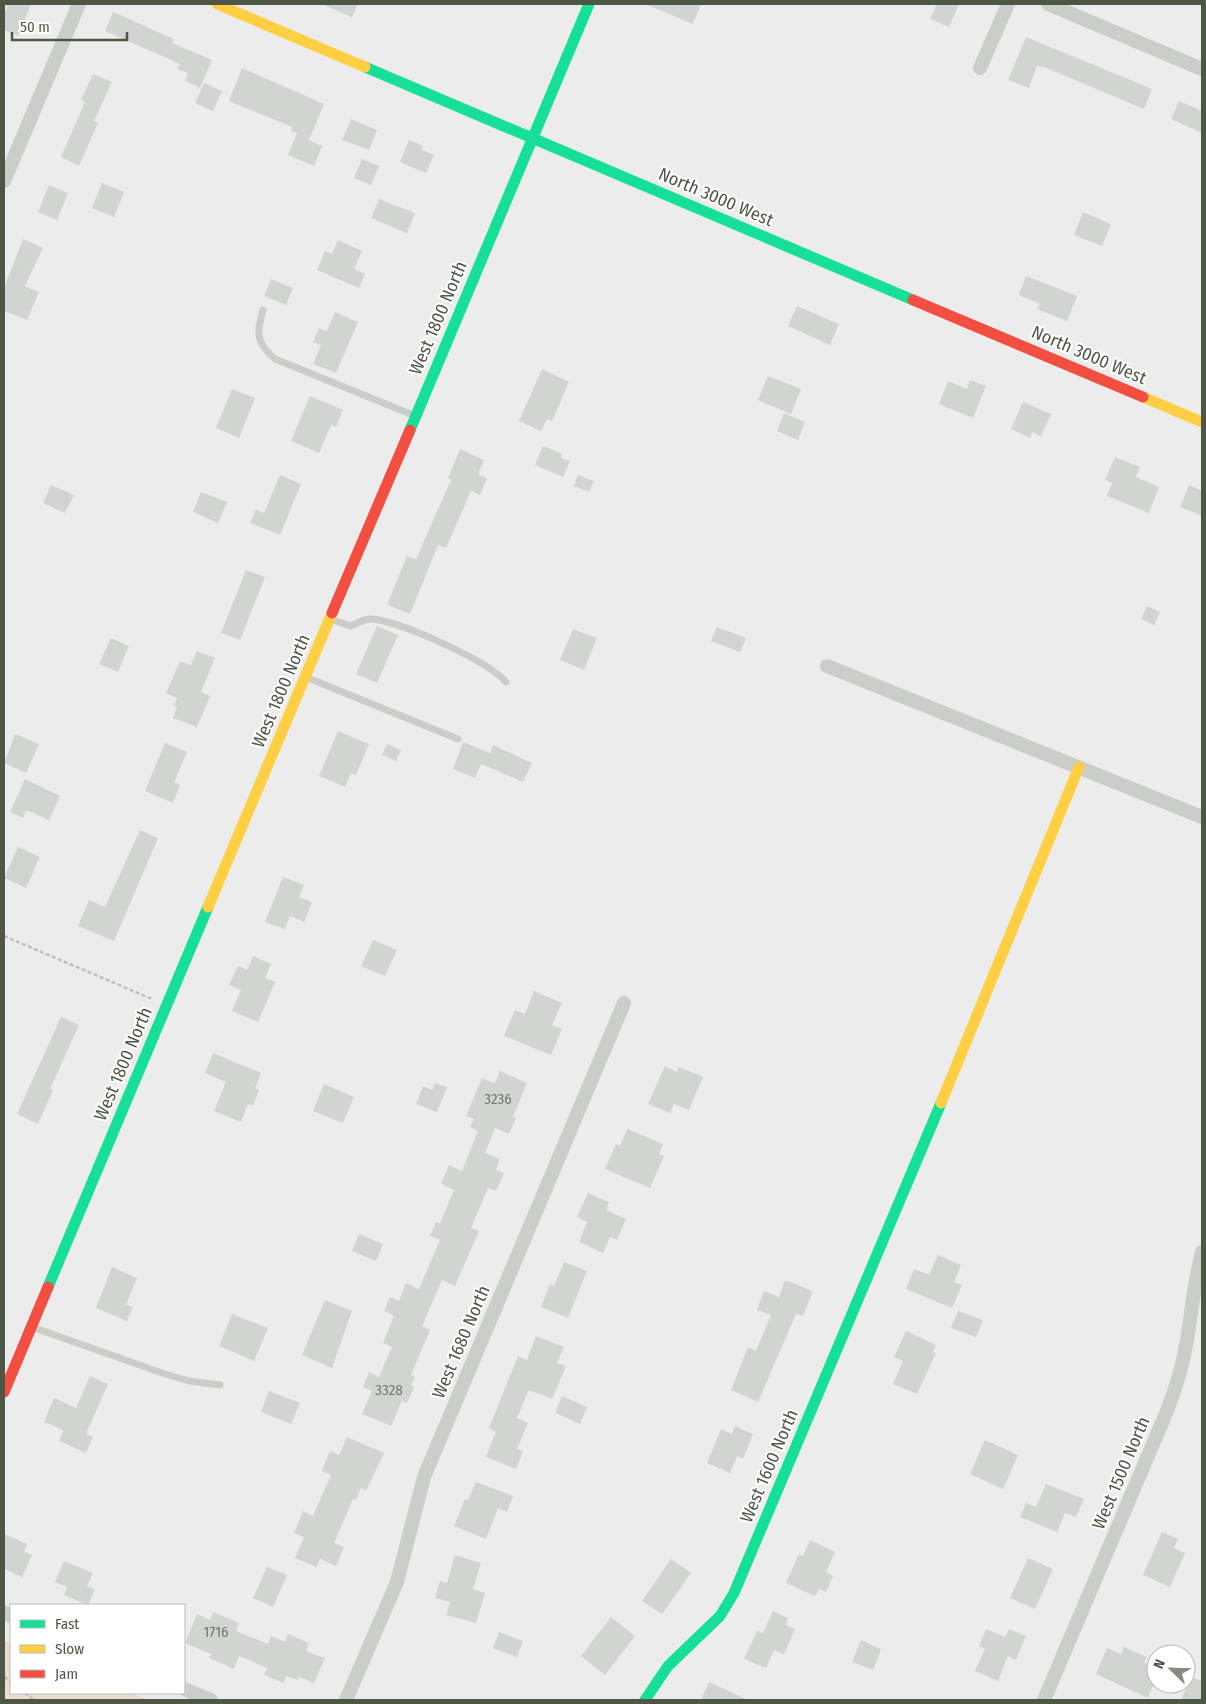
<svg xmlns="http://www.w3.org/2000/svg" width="1206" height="1704" viewBox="0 0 1206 1704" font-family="'Fira Sans Condensed',sans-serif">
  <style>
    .green { fill: #ebdcd2 }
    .building { fill: #d2d4d2 }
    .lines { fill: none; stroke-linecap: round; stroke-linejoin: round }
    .path { stroke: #c2beb7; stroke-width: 2.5; stroke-dasharray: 4 2.5; stroke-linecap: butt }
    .lane { stroke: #cbcdc9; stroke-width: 7 }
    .street { stroke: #cbcdc9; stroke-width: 14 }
    .fast { stroke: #16e098; stroke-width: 11 }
    .slow { stroke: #ffcf43; stroke-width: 11 }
    .jam { stroke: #f24e42; stroke-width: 11 }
    .labels { text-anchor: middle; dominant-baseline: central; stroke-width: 4; stroke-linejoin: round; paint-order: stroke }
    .number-label { font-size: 15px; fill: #71786b }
    .street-label { font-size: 18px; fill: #4e5746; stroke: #fff }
  </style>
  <rect width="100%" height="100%" fill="#ececed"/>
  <path class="green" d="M 4,1640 L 11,1643 L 11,1693 L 131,1693 L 149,1700 L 4,1700 Z"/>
  <path class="building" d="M 8,4 L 31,4 L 18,36 L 4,30 L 4,14 Z
    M 321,4 L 358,4 L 352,17 Z
    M 645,4 L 701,4 L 693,24 Z
    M 937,4 L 959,4 L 949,27 L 930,19 Z
    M 113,12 L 174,39 L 172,43 L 212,60 L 200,88 L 185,81 L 188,73 L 177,69 L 180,64 L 105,31 Z
    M 1026,37 L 1152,89 L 1144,109 L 1044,67 L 1037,66 L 1029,88 L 1008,80 Z
    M 242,68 L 324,104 L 309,140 L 322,146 L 314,166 L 288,155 L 297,133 L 291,131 L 292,127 L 229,101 Z
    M 93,74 L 112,82 L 94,121 L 98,123 L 79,166 L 61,157 L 85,102 L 81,100 Z
    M 204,83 L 222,91 L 213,111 L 195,103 Z
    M 1179,101 L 1202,111 L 1202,133 L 1171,119 Z
    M 351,119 L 377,130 L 369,150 L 342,140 Z
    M 409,140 L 423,146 L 422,150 L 434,155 L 426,173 L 400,162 Z
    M 362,159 L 379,166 L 371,185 L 354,178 Z
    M 102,183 L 124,192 L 114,217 L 92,208 Z
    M 49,185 L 68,193 L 57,220 L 38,212 Z
    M 379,199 L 415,213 L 407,233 L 371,218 Z
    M 1083,212 L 1111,224 L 1102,246 L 1074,235 Z
    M 23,239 L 43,248 L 25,286 L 39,292 L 27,320 L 4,311 L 4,288 Z
    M 338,240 L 362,251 L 354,269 L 365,274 L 359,288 L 317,270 L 325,251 L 332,254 Z
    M 1026,276 L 1077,296 L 1067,321 L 1037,309 L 1040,304 L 1019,295 Z
    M 271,279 L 293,288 L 286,305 L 264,296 Z
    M 797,306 L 839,324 L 830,345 L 788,326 Z
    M 335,312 L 358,322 L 336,373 L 313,364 L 321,345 L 313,342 L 319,328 L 327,331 Z
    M 542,369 L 569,382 L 552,421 L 547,419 L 541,431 L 519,421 Z
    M 768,376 L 801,389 L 791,414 L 758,400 Z
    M 970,380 L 986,386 L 973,418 L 939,404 L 948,381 L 967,389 Z
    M 232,389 L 255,398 L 239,438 L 216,428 Z
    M 310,396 L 343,410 L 336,427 L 331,425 L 319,453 L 291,441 Z
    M 1023,402 L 1051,414 L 1041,436 L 1032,432 L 1030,438 L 1011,429 Z
    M 784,413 L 805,422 L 798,440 L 777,431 Z
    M 543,446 L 562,454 L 561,458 L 570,461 L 563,477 L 535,465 Z
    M 460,449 L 484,460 L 478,474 L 487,478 L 480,495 L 471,491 L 446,548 L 438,545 L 410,614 L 387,605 L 407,556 L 416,559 L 451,480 L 448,478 Z
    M 1115,457 L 1140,467 L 1136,477 L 1159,487 L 1149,513 L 1107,496 L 1112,483 L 1105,480 Z
    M 280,475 L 301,484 L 280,535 L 250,523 L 256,509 L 264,513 Z
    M 578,475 L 594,481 L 589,492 L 574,486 Z
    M 51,485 L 74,495 L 65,513 L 43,503 Z
    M 1189,485 L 1202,491 L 1202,516 L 1180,507 Z
    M 201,492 L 227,502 L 218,523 L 193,512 Z
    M 246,570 L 265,577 L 240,640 L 221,633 Z
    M 1147,606 L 1160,612 L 1154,625 L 1141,619 Z
    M 377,626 L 398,635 L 377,683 L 356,674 Z
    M 717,627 L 746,638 L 740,652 L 711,641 Z
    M 573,629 L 597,638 L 584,670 L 560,660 Z
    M 111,638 L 129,646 L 118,672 L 99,664 Z
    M 197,651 L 215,658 L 201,692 L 210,696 L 197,727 L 173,718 L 177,707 L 174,706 L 177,698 L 166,693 L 180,661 L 191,665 Z
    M 338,731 L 369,744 L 356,775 L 351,773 L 345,787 L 319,776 Z
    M 15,734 L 39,744 L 26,773 L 4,763 Z
    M 463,742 L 490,753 L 493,745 L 532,763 L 523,782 L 481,764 L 475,778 L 453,769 Z
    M 165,743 L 187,752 L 174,782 L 180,785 L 173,803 L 145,791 Z
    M 387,744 L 401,750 L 396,761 L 382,755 Z
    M 25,779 L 60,796 L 49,820 L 26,810 L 23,818 L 10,812 Z
    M 140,830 L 158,838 L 114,941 L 78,926 L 89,900 L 105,907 Z
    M 18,847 L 40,857 L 26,888 L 4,878 Z
    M 283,877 L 304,885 L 299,897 L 312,902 L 304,922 L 290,916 L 285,929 L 265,922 Z
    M 373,940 L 397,950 L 385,976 L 361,966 Z
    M 253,956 L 271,964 L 265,978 L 275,982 L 258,1022 L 232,1011 L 241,990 L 229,985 L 238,966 L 247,970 Z
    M 534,991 L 562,1003 L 552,1025 L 562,1029 L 551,1055 L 504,1036 L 515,1010 L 525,1014 Z
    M 61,1017 L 79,1025 L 50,1089 L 53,1090 L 38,1124 L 17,1114 Z
    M 213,1053 L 261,1073 L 255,1088 L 259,1090 L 253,1106 L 248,1104 L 241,1122 L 214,1111 L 226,1082 L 205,1073 Z
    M 665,1066 L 677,1072 L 679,1067 L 703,1077 L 689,1110 L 674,1104 L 670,1113 L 648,1104 Z
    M 500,1071 L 527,1083 L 513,1117 L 516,1118 L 509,1134 L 495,1128 L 485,1153 L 500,1159 L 496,1170 L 504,1173 L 496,1191 L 488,1188 L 471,1228 L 479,1231 L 455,1286 L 442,1280 L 422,1326 L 430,1330 L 411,1375 L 415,1377 L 411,1385 L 414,1387 L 407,1403 L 402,1401 L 391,1426 L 362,1414 L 372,1391 L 363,1387 L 369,1372 L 379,1377 L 392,1347 L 383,1343 L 394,1316 L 384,1311 L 390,1297 L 399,1301 L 406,1283 L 419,1289 L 440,1240 L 430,1236 L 436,1222 L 440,1223 L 454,1190 L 441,1184 L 449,1165 L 462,1171 L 478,1131 L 470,1127 L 474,1119 L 466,1116 L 482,1078 L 495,1083 Z
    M 435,1083 L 447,1087 L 437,1112 L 416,1104 L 423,1086 L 432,1090 Z
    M 324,1084 L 354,1097 L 343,1123 L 313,1111 Z
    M 627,1129 L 663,1144 L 659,1154 L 664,1156 L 650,1188 L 605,1169 L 616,1144 L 620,1146 Z
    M 588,1193 L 609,1202 L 606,1210 L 626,1219 L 617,1240 L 610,1237 L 603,1253 L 579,1242 L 587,1222 L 577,1217 Z
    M 359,1234 L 383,1244 L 376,1261 L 352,1251 Z
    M 938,1255 L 961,1265 L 954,1282 L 962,1285 L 952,1308 L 906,1289 L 914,1269 L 929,1275 Z
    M 564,1262 L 587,1271 L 568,1318 L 541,1307 L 550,1284 L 554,1286 Z
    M 112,1267 L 137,1278 L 126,1305 L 133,1307 L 127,1321 L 96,1308 Z
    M 785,1280 L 813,1291 L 803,1316 L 796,1314 L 758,1402 L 731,1390 L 748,1347 L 756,1351 L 771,1315 L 757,1310 L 764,1291 L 779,1297 Z
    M 325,1300 L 352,1311 L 332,1368 L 302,1355 Z
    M 958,1311 L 983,1320 L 976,1337 L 951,1328 Z
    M 232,1314 L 268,1328 L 254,1361 L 219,1346 Z
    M 906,1331 L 936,1345 L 933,1352 L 936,1353 L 917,1394 L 893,1384 L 903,1361 L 894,1357 Z
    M 536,1336 L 564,1347 L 557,1363 L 566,1366 L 552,1399 L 529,1390 L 517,1418 L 528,1423 L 517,1449 L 523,1451 L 516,1469 L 486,1457 L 496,1432 L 489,1428 L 518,1356 L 527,1360 Z
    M 90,1376 L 108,1384 L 86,1434 L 93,1437 L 86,1453 L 59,1441 L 63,1430 L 44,1422 L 54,1398 L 76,1408 Z
    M 269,1391 L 300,1403 L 291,1424 L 261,1412 Z
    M 562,1396 L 587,1407 L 580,1424 L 555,1413 Z
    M 735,1426 L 753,1434 L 743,1459 L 737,1456 L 730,1473 L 707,1463 L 721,1429 L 732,1434 Z
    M 347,1437 L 384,1453 L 366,1491 L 361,1488 L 356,1500 L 353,1499 L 334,1543 L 344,1547 L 336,1566 L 320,1559 L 317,1567 L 295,1558 L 304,1537 L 294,1533 L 303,1511 L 313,1516 L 331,1475 L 322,1471 L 330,1451 L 339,1455 Z
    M 985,1440 L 1018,1455 L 1003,1489 L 970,1474 Z
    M 476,1482 L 513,1496 L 507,1512 L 498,1508 L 486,1539 L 454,1526 L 465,1499 L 468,1500 Z
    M 1046,1484 L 1084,1499 L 1076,1517 L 1065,1513 L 1057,1532 L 1020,1517 L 1026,1503 L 1036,1507 Z
    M 1162,1532 L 1178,1539 L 1174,1548 L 1185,1553 L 1170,1587 L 1143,1575 Z
    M 4,1534 L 27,1544 L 24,1552 L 32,1555 L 22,1577 L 4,1569 Z
    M 810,1540 L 835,1552 L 826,1572 L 833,1576 L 826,1592 L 819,1589 L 815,1596 L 786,1583 L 799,1554 L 803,1556 Z
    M 455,1555 L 481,1563 L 473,1589 L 485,1593 L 476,1623 L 446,1615 L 450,1602 L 435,1598 L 440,1581 L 447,1583 Z
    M 1028,1558 L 1053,1569 L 1035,1609 L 1010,1598 Z
    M 671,1559 L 691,1573 L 662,1614 L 642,1601 Z
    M 64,1561 L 93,1573 L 87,1586 L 95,1589 L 88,1605 L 64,1595 L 67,1587 L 55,1582 Z
    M 267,1567 L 287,1575 L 273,1607 L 253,1598 Z
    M 773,1611 L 788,1618 L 786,1625 L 795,1629 L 784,1654 L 774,1650 L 766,1668 L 744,1659 L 757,1631 L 763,1633 Z
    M 213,1612 L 239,1623 L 236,1631 L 268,1644 L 271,1636 L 285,1642 L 288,1634 L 309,1643 L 306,1651 L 325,1658 L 314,1683 L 299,1677 L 298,1680 L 286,1676 L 284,1683 L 264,1675 L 267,1668 L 239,1656 L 234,1669 L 209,1658 L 211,1654 L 185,1643 L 197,1614 L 210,1620 Z
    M 611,1617 L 635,1636 L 605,1675 L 581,1656 Z
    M 986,1629 L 1005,1637 L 1009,1629 L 1026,1636 L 1016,1660 L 1008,1656 L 998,1681 L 975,1671 L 985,1649 L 979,1646 Z
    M 499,1632 L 523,1641 L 517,1657 L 493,1648 Z
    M 861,1640 L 881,1649 L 873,1670 L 852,1662 Z
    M 1124,1647 L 1147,1657 L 1144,1663 L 1156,1667 L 1156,1679 L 1148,1698 L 1096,1674 L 1107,1648 L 1121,1654 Z
    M 1191,1677 L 1202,1681 L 1202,1700 L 1181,1700 Z
    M 709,1682 L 748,1700 L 701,1700 Z"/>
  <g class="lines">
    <path class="path" d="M 4,936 L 152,999
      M 4,1677 L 11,1682
      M 25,1693 L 34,1700"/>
    <path class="lane" d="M 263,310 C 256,334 256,342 275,359 L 413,415
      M 331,619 L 350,626 C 359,624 362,618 372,619 C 400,621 488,661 506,682
      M 308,678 L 458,739
      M 32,1327 L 165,1374 L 189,1381 L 220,1385"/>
    <path class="street" d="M 1048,4 L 1202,69
      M 980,68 L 1008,4
      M 4,181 L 79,4
      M 827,666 L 1202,817
      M 4,1612 L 11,1616
      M 184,1689 L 211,1700
      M 346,1700 L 397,1582 L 424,1477 L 624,1003
      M 1044,1700 L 1167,1411 C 1176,1388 1183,1365 1187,1340 C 1192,1310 1194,1282 1202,1252"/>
    <path class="fast" d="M 365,67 L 913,300
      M 410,430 L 589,4
      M 48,1287 L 208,907
      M 645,1700 L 668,1666 L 720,1616 L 734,1593 L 941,1103"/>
    <path class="slow" d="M 217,4 L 365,67
      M 1143,397 L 1202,422
      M 208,907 L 332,613
      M 941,1103 L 1079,767"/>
    <path class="jam" d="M 913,300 L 1143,397
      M 332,613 L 410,430
      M 4,1392 L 48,1287"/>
  </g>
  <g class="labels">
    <g class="number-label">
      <text x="498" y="1099">3236</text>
      <text x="389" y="1390">3328</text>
      <text x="216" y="1632">1716</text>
    </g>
    <g class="street-label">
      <text transform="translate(716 197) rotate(23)">North 3000 West</text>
      <text transform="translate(438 318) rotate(-67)">West 1800 North</text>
      <text transform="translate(1089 355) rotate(23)">North 3000 West</text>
      <text transform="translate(281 691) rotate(-67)">West 1800 North</text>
      <text transform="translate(123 1064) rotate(-67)">West 1800 North</text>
      <text transform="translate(461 1342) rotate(-67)">West 1680 North</text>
      <text transform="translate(769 1466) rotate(-67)">West 1600 North</text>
      <text transform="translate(1121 1473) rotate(-67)">West 1500 North</text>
    </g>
  </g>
  <rect width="1206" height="1704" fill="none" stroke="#4e5746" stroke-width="10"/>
  <rect x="10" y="1604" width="175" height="90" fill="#ffffff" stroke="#b8bcb5"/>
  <rect x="20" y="1620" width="25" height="8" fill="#16e098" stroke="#b8bcb5"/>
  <text x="55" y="1629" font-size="15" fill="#4e5746">Fast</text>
  <rect x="20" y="1645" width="25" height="8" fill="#ffcf43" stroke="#b8bcb5"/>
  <text x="55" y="1654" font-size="15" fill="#4e5746">Slow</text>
  <rect x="20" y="1670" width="25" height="8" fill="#f24e42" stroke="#b8bcb5"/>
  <text x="55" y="1679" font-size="15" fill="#4e5746">Jam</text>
  <g transform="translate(1171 1669) rotate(293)"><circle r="24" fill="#ffffff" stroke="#b8bcb5"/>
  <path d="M0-4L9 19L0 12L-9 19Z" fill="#858b80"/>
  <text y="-8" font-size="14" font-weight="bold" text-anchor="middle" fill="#4e5746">N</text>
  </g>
  <path d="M12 32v8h115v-8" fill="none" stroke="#4e5746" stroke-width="2.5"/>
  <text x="20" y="32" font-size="15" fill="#4e5746" stroke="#ffffff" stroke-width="4" paint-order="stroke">50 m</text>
</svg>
